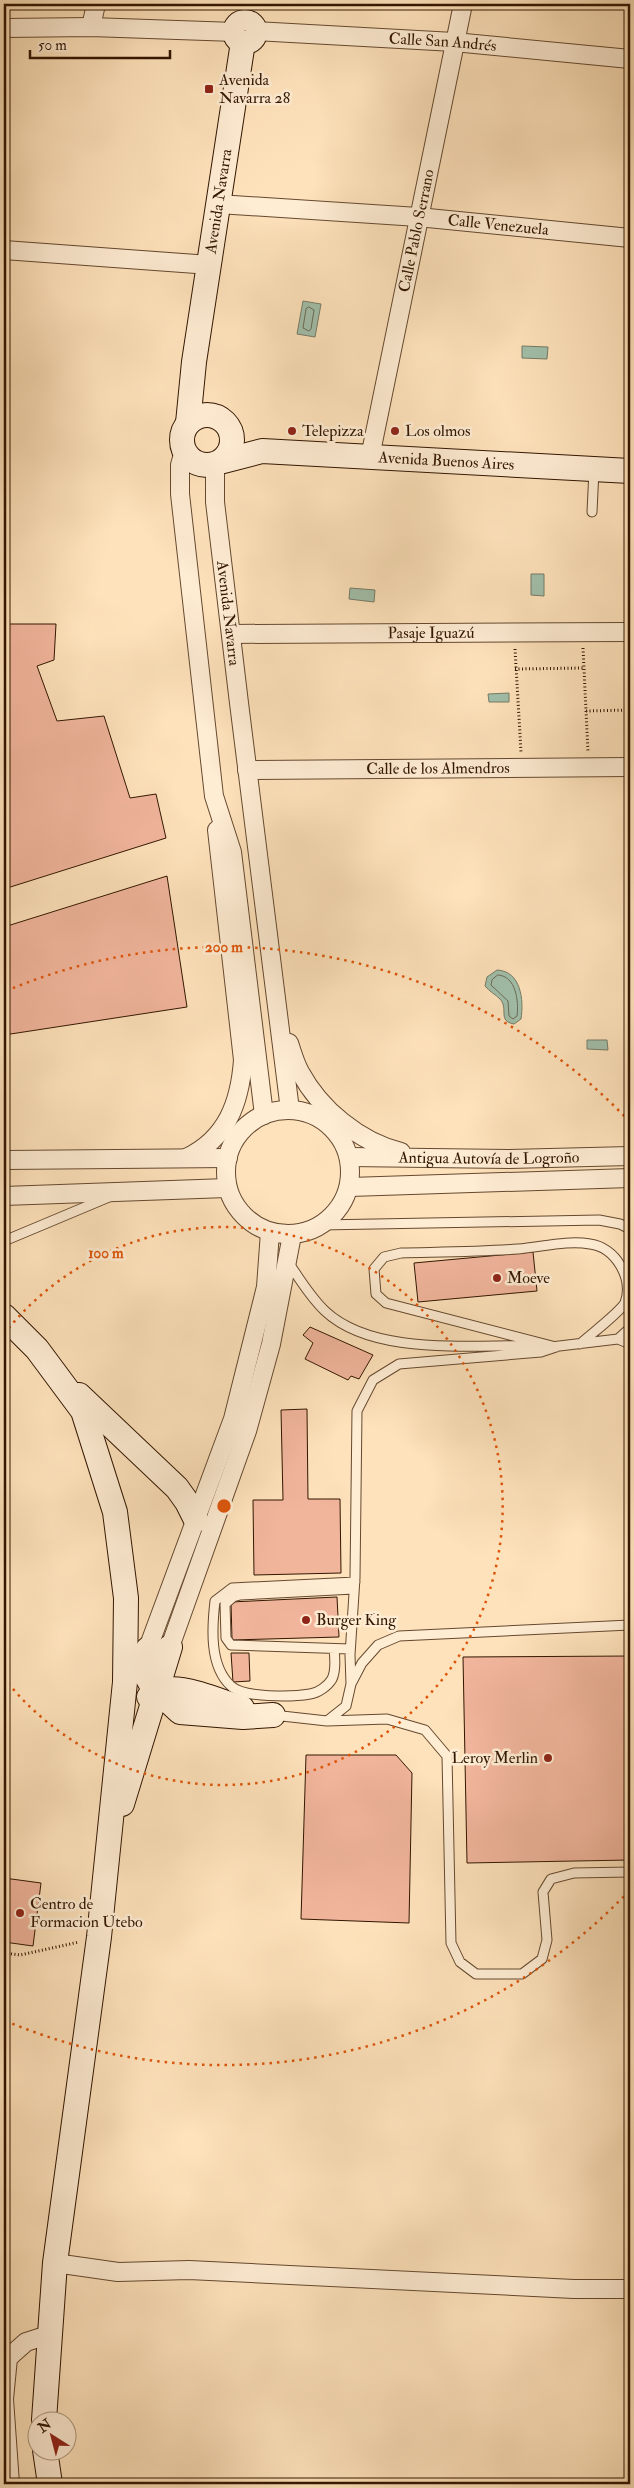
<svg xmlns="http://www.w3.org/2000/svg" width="634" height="2488" viewBox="0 0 634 2488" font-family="'IM FELL Double Pica',serif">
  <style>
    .water { fill: #a1bfaa; stroke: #757b66 }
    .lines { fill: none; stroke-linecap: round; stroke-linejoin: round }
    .shore { stroke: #6a6a55; stroke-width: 1 }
    .building { fill: #f1b59c; stroke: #321600 }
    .lane-casing { stroke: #65492f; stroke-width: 11 }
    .street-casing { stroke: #65492f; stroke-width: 20 }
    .secondary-casing { stroke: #321600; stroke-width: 26 }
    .path { stroke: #321600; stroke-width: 3; stroke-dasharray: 1 2.5; stroke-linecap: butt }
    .lane { stroke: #feecd3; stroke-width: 9 }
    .street { stroke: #feecd3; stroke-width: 18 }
    .secondary { stroke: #feecd3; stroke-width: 24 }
    .ring { fill: none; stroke: #df560b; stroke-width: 2.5; stroke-dasharray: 2.5 5 }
    .poi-dot { fill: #8f2418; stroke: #feecd3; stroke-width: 2 }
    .labels { text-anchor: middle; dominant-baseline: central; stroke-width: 5; stroke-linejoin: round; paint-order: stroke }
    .street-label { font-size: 16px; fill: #321600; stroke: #feecd3 }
    .poi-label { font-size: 16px; fill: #321600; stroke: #feecd3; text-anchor: start }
    .centre { fill: #df560b; stroke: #feecd3; stroke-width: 2.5 }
    .ring-label { font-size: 15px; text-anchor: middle; font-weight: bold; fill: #df560b; stroke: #feecd3; stroke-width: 5; stroke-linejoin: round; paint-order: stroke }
  </style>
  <rect width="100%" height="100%" fill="#fee2bb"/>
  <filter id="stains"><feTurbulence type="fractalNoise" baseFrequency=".004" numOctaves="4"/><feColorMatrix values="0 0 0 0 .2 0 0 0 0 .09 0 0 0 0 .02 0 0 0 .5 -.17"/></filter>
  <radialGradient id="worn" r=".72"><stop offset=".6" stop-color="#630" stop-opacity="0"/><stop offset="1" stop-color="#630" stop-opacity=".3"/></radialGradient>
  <path class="water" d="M 303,301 L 321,304 L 315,337 L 297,334 Z
    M 522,346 L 548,347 L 547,359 L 522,358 Z
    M 531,574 L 544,574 L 544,596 L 531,595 Z
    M 350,588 L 375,590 L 374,602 L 349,599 Z
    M 509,693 L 509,702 L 489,702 L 488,694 Z
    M 497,970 C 521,971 524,1000 521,1019 L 514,1024 C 497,1021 509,1009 500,999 C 495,994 490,992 485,986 L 487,977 Z
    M 587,1040 L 607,1040 L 608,1050 L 587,1049 Z"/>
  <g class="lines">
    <path class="shore" d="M 309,307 L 314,310 L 311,329 L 309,331 L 303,328 L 306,309 Z
      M 498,975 C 516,976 519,1001 517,1016 L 513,1019 L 509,1016 L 508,1001 L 491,985 L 492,980 Z"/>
  </g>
  <path class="building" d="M 7,624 L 56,624 L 54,660 L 37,666 L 57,721 L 104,716 L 130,798 L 156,794 L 166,838 L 4,889 L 4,625 Z
    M 167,876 L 187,1007 L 4,1035 L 4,927 Z
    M 533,1252 L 537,1291 L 418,1302 L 414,1263 Z
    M 310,1327 L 373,1355 L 359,1379 L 351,1376 L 348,1380 L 305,1359 L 313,1343 L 303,1335 Z
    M 307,1409 L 308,1499 L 340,1499 L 341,1573 L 254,1575 L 253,1500 L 283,1500 L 281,1410 Z
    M 337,1597 L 339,1637 L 232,1640 L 231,1602 Z
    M 231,1653 L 249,1653 L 250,1681 L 233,1682 Z
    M 630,1656 L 630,1860 L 467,1863 L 463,1657 Z
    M 306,1755 L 396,1755 L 412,1773 L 409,1923 L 301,1919 Z
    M 4,1878 L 41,1883 L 33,1946 L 4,1942 Z"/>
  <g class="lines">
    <g class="lane-casing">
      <path id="lane" d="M 592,512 L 594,470
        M 321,1225 L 599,1220 L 620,1224 L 630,1229
        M 4,1241 L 109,1197
        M 288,1262 C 299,1278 310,1297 325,1311 C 374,1357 474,1344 538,1346
        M 618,1339 L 630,1344
        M 551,1347 L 618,1339 L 630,1328
        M 556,1347 L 386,1303 L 376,1294 L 374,1269 L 384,1257 L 401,1253 C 440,1252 479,1252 518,1249 C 542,1247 567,1240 590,1244 C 615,1247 634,1278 625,1303 C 618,1314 591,1334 580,1344
        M 334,1649 C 335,1658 336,1671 332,1679 C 328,1686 318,1693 310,1694 C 293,1697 243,1698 231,1686 C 209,1666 212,1627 215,1601 L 232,1588 L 355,1582
        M 350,1649 L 231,1645 L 226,1638 L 225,1604 L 233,1597 L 240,1595 L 354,1589
        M 351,1684 L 350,1655 L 355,1578 L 357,1411 L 373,1380 L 399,1364 L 541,1352 L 556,1347
        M 273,1715 L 327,1721 L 346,1706 L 351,1684 L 362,1663 L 378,1645 L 399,1636 L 630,1625
        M 327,1721 L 387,1719 L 425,1730 L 447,1756 L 451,1943 L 460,1962 L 476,1974 L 522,1974 L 542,1959 L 547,1940 L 543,1892 L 551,1879 L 574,1873 L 630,1872"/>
    </g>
    <g class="street-casing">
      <g id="street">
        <path d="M 91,27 L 96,4"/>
        <path d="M 4,28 L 91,27 L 235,32"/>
        <path id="s1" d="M 255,31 L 454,42 L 630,59"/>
        <path id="s2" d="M 218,204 L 418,217 L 630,238"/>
        <path d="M 4,250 L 210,265"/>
        <path d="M 184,451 L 180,465 L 180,494 L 214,796 L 232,852 L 264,1115"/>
        <path id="s3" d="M 370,457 L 463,4"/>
        <path id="s4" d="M 215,464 L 215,502 L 239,703 L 290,1110"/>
        <path id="s5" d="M 231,634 L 630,632"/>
        <path id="s6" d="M 247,770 L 630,767"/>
        <path d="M 289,1043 C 292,1052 295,1063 300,1072 C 320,1109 359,1142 401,1152"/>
        <circle cx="288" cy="1172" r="62"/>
        <path id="s7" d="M 349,1157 L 509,1159 L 630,1156"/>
        <path d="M 186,1158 C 227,1139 240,1102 243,1060 L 217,830"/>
        <path d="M 4,1160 L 228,1158"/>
        <path d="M 350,1187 L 630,1178"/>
        <path d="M 4,1196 L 227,1188"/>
        <path d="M 170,1647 L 247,1431 L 271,1344 L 292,1235"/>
        <path d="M 144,1659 L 233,1419 L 266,1287 L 270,1232"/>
        <path d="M 55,2263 L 118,2272 L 189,2270 L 574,2289 L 630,2289"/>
        <path d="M 10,2484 L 4,2399 L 8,2358 L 26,2342 L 48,2335"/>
      </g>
    </g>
    <g class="secondary-casing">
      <g id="secondary">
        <circle cx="245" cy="32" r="10"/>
        <circle cx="207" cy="440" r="25"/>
        <path id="s8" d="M 188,423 L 194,362 L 243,42"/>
        <path id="s9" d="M 220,462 L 262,451 L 630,471"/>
        <path d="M 4,1316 L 37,1349 L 83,1411 L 115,1512 L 126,1598 L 125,1682 L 99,1937 L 55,2263 L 44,2420"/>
        <path d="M 79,1395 L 177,1488 L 187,1502 L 196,1520"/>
        <path d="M 148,1649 L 147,1677 L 152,1686 L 180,1712 L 243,1717 L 273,1715"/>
        <path d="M 149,1697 C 172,1677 216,1701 242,1708"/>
        <path d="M 122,1804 L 170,1647"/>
        <path d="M 45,2450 L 50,2484"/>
      </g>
    </g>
    <path class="path" d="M 583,648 L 588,752
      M 515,649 L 521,752
      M 515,669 L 584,668
      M 586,711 L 630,710
      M 4,1953 L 20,1955 L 79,1942"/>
    <use href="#lane" class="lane"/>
    <use href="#street" class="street"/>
    <use href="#secondary" class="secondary"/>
  </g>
  <g class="ring">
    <path d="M4 1334A279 279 0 1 1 4 1678"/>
    <path d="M629 1891A559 559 0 0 1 6 2021M6 991A559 559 0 0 1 629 1121"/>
  </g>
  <g class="poi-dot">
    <rect x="204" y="84" width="10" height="10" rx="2.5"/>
    <circle cx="292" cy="431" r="5"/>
    <circle cx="395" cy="431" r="5"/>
    <circle cx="497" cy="1278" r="5"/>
    <circle cx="306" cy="1620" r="5"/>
    <circle cx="548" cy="1758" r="5"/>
    <circle cx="20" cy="1913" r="5"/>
  </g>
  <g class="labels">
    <g class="street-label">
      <text stroke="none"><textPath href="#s1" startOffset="188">Calle San Andrés</textPath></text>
      <text stroke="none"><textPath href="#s8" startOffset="224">Avenida Navarra</textPath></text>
      <text stroke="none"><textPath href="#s2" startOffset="281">Calle Venezuela</textPath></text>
      <text stroke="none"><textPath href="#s3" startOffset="231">Calle Pablo Serrano</textPath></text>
      <text stroke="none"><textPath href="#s9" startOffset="228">Avenida Buenos Aires</textPath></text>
      <text stroke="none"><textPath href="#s4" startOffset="150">Avenida Navarra</textPath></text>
      <text stroke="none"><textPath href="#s5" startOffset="200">Pasaje Iguazú</textPath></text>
      <text stroke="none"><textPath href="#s6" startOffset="191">Calle de los Almendros</textPath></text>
      <text stroke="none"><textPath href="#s7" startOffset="140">Antigua Autovía de Logroño</textPath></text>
    </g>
    <g class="poi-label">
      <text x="219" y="80">Avenida<tspan x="219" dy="18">Navarra 28</tspan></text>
      <text x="302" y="431">Telepizza</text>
      <text x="405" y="431">Los olmos</text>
      <text x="507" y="1278">Moeve</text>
      <text x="316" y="1620">Burger King</text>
      <text x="538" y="1758" text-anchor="end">Leroy Merlin</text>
      <text x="30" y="1904">Centro de<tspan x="30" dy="18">Formacion Utebo</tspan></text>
    </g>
  </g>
  <circle cx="224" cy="1506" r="8" class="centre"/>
  <g class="ring-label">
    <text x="224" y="952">200 m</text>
    <text x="106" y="1258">100 m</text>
  </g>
  <rect width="634" height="2488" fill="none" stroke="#fee2bb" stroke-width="20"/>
  <rect x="5" y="5" width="624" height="2478" fill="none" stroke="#321600" stroke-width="2.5"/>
  <rect x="10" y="10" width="614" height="2468" fill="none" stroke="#321600"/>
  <g transform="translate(52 2436) rotate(324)"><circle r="24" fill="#feecd3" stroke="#ac967f"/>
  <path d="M0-4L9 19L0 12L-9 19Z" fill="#8f2418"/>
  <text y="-8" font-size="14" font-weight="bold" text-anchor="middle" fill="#321600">N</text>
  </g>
  <path d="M30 50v8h140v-8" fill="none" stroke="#321600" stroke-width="2.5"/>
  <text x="38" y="50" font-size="15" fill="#321600" stroke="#feecd3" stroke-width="4" paint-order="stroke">50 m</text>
  <rect width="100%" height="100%" filter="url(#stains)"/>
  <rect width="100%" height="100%" fill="url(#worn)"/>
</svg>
